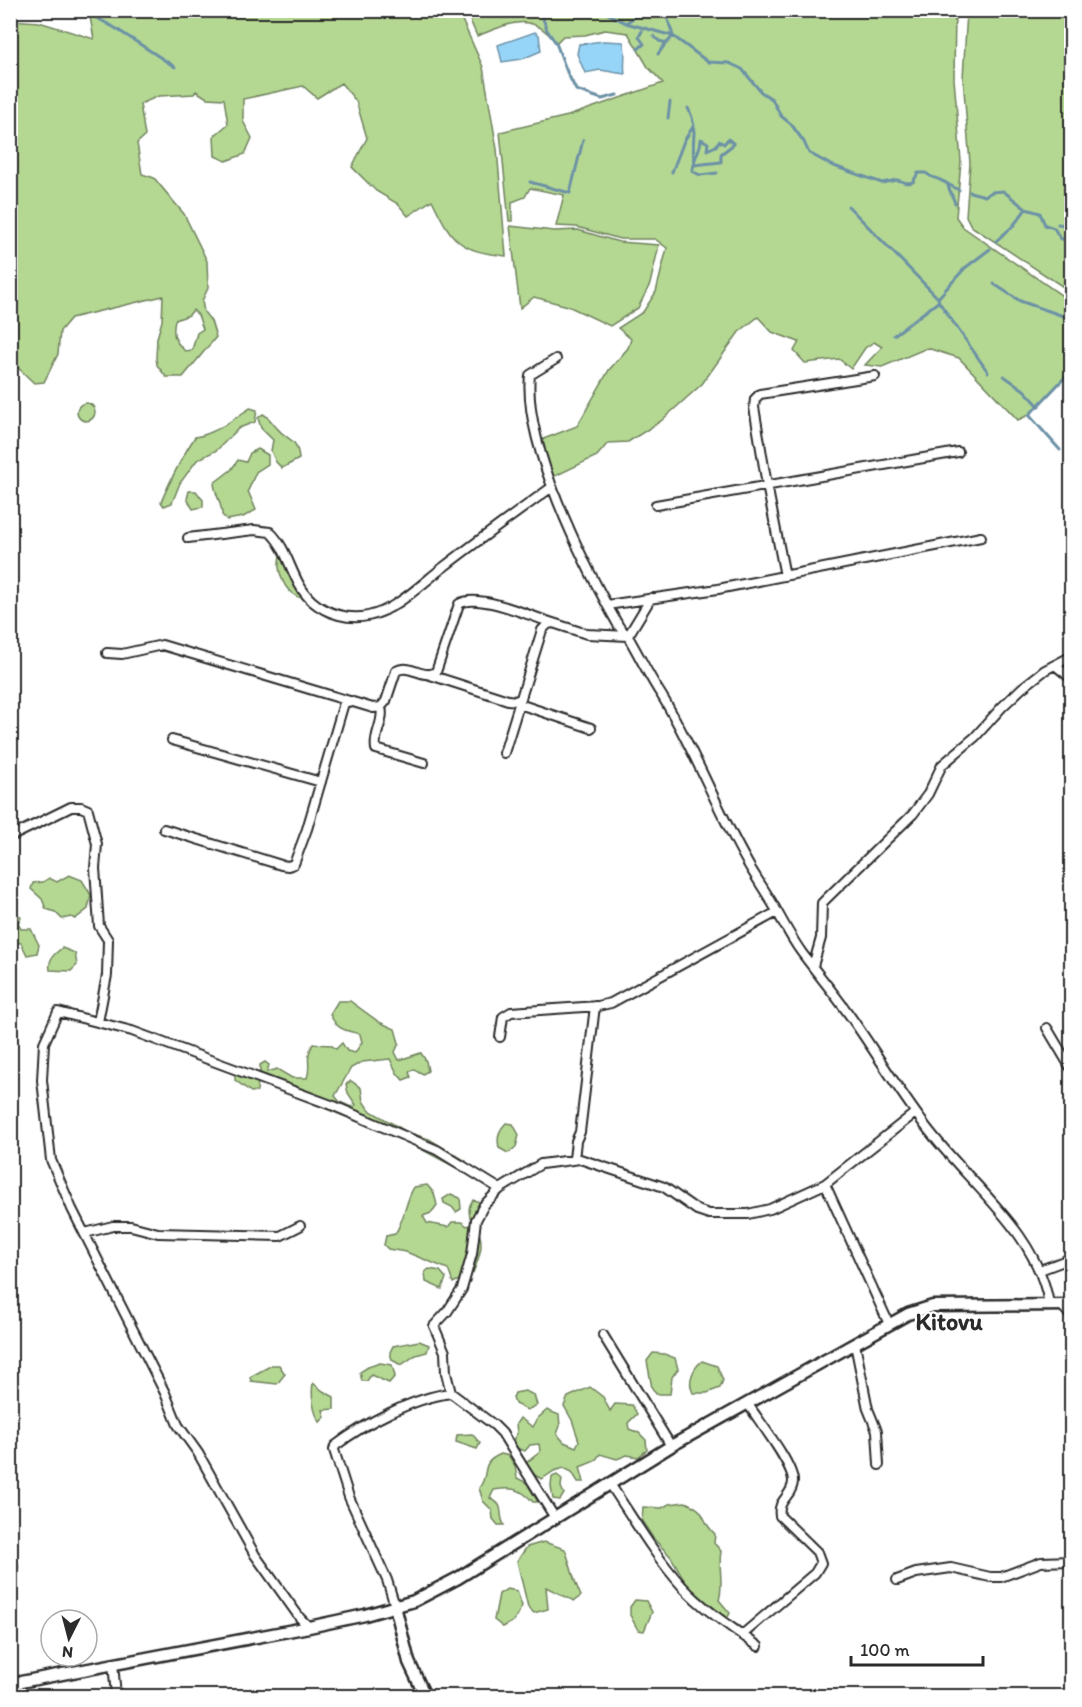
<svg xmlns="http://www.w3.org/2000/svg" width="1082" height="1707" viewBox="0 0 1082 1707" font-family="Itim,sans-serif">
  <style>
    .green { fill: #b4d892; stroke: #70825e; stroke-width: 1.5; fill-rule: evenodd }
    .water { fill: #97d5f8; stroke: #6c91a6; stroke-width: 1.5 }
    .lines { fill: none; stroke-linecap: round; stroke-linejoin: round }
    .stream { stroke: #6c91a6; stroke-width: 3 }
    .street-casing { stroke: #2b2b2b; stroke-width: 12 }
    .secondary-casing { stroke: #2b2b2b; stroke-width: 15 }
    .street { stroke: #fff; stroke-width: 8 }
    .secondary { stroke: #fff; stroke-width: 10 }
    .labels { text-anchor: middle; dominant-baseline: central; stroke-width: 4.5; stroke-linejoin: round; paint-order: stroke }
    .quarter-label { font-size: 24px; font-weight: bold; fill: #2b2b2b; stroke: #fff }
  </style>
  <rect width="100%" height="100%" fill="#fff"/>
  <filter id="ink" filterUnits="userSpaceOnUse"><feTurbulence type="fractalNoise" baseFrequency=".0167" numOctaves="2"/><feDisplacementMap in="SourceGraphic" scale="12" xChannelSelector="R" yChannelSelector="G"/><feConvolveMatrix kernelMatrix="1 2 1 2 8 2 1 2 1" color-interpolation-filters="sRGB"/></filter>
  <g filter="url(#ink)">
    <path class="green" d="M 89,11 L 458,11 L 483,67 L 497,149 L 506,256 C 458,251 452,241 432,200 L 408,216 L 398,204 L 376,191 L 352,167 L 367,138 L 356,101 L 341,83 L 317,98 L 303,86 L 243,99 L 243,121 L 252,138 L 245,154 L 226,161 L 215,156 L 214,136 L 228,124 L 224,99 L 207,98 L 196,91 L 194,94 L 159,96 L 140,104 L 145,136 L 137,143 L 142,174 L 154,178 L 184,214 L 207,261 L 208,288 L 202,301 L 204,312 L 211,321 L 216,337 L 183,377 L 166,377 L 157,365 L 156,358 L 157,338 L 162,321 L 163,296 L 71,318 L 60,331 L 58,354 L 44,382 L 34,383 L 11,361 L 11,20 L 39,22 L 94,39 ZM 193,310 L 198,315 L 203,329 L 197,333 L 192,350 L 185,351 C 174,341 172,334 175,320 L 189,315 Z
      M 466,11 L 955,11 L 954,79 L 961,161 L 956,217 L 963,227 L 1071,302 L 1071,370 L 1029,415 L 1018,420 L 959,358 L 927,348 L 882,367 L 865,365 L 882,347 L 874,342 L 865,348 L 851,369 L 839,359 L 805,363 L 794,351 L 799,342 L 772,332 L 758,317 L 739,332 L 702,384 L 661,421 L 628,442 L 608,443 L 597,456 L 553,477 L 541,440 L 577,426 L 609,370 L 628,348 L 631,339 L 618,328 L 643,312 L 656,292 L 667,248 L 655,239 L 620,239 L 577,227 L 556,226 L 564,195 L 530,188 L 525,197 L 512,202 L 512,221 L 509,221 L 500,132 L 568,116 L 663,83 L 648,67 L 628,33 L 605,30 L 585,35 L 563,36 L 556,43 C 532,10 509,24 477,36 Z
      M 967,11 L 1071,11 L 1071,292 L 971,226 L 966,216 L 970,163 L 963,78 Z
      M 510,226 L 554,231 L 578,230 L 619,242 L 659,245 L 650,284 L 638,308 L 610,326 L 568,306 L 534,297 L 520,308 Z
      M77 412a9 9 0 1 1 18 0a9 9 0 1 1-18 0Z
      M 250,408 L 257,410 L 255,422 L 239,428 L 217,450 L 197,460 L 180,483 L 172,503 L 164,506 L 161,502 C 171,479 181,458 195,437 C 215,434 234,419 250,408 Z
      M 263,414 C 270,418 272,423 277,428 C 288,442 297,436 299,459 L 282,468 L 276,462 L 271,451 L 273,440 L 261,428 L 258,418 Z
      M 258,449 L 268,455 L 268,464 L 256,472 L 248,491 L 256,510 L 243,517 L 227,520 L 222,515 C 222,503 215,495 214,483 L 231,470 L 238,460 L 246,462 L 250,453 Z
      M 189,491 L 196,491 L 203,500 L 203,507 L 193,509 L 187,499 Z
      M 280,556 L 283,558 L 310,598 C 289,602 275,575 280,556 Z
      M 69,875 L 82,880 L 91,895 L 88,909 L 75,919 L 71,917 L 62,919 L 55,912 L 46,909 L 42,899 L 31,889 L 33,883 L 43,882 L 49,878 L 57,882 Z
      M 11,909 L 21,917 L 18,923 L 21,929 L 31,929 L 39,945 L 37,953 L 27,955 L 21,943 L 14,942 L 12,951 L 11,952 Z
      M 62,948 L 75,953 L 77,965 L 71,971 L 50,970 C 48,959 54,954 62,948 Z
      M 338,1001 L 350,1001 L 379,1022 L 395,1029 L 399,1043 L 395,1052 L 399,1060 L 421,1053 L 426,1061 L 428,1071 L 423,1074 L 414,1069 L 409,1072 L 411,1077 L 403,1080 L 397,1073 L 390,1059 L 362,1062 L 351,1068 L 335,1096 L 340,1102 L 351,1107 L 356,1105 L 348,1093 L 346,1084 L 351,1081 L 361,1088 L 363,1101 L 369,1110 L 407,1132 L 429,1139 L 466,1161 L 469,1173 L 464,1172 L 408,1142 L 287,1093 L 267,1081 L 260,1072 L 260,1065 L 265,1062 L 269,1065 L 267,1072 L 277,1069 L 292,1078 L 307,1078 C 312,1064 304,1059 313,1044 L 331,1045 L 336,1049 L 342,1043 L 347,1051 L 355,1053 L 362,1042 L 360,1034 C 344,1030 337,1030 330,1014 Z
      M 235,1072 L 258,1081 L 257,1091 L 251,1092 L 235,1080 Z
      M 506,1123 L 513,1124 L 519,1135 L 516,1147 L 508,1153 L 499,1148 C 497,1138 498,1131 506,1123 Z
      M 427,1185 L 434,1193 L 437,1205 L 431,1213 L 423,1216 L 427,1223 L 448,1227 L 452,1222 L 462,1222 L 467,1226 L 472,1224 C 469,1215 467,1207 473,1200 L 480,1202 L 484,1215 L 477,1230 C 486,1242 478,1260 473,1273 L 453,1283 L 448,1269 L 406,1252 L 388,1249 L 384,1245 L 386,1236 L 395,1234 C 405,1219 405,1202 414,1187 Z
      M 451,1194 L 460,1198 L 461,1209 L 456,1212 L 452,1207 L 444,1203 L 443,1199 Z
      M 429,1269 L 440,1271 L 446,1278 L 442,1289 L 426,1282 L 425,1272 Z
      M 419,1341 L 429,1345 L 427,1352 L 416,1355 L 401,1365 L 392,1360 L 390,1352 L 393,1346 Z
      M 653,1353 L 664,1354 L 675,1358 L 678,1369 L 672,1377 L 670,1394 L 656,1394 L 652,1388 L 647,1361 Z
      M 702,1361 L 717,1366 L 723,1380 L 720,1388 L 707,1393 L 693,1393 C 687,1382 693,1368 702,1361 Z
      M 380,1363 L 392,1365 L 395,1376 L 389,1383 L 371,1375 L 367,1381 L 362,1381 L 360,1372 L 368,1367 Z
      M 272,1365 L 279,1365 L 285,1374 L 277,1384 L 251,1381 L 250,1377 Z
      M 313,1383 L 323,1391 L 334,1397 L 334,1409 L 323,1410 L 325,1417 L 320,1422 C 313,1413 311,1394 313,1383 Z
      M 590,1387 L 603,1397 L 610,1411 L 615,1404 L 632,1405 L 637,1414 L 628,1423 L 629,1429 L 639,1433 L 646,1440 L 647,1450 L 638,1457 L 627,1455 L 617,1459 L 600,1454 L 595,1461 L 580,1467 L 584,1482 L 578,1482 L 572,1472 L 564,1468 L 554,1471 L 542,1479 C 533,1475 530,1472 526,1463 L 540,1452 L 539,1444 L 530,1445 L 525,1451 L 516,1448 L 512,1442 L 517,1433 L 516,1424 L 520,1418 L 533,1427 L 538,1418 L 547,1410 L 559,1415 L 560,1426 L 557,1434 L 564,1442 L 576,1447 L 579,1441 L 572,1420 L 564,1406 L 568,1397 Z
      M 525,1391 L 534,1395 L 537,1405 L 527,1410 L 515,1404 L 513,1398 L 515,1393 Z
      M 472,1434 L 480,1443 L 477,1449 L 456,1442 L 457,1435 Z
      M 501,1454 L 509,1456 L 515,1466 L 517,1478 L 527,1483 L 538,1502 L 533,1502 C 521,1488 511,1487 494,1490 L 490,1498 C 507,1507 497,1512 504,1525 L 498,1525 L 493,1519 L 492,1510 L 483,1501 L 479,1488 C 491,1472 478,1464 501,1454 Z
      M 557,1475 L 562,1479 L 561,1487 L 564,1494 L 560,1500 L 553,1499 L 551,1486 L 552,1477 Z
      M 685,1502 C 710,1512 698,1518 715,1534 L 714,1543 L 721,1551 C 718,1568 724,1584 719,1600 L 730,1613 L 727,1619 L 688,1586 L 671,1557 L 653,1538 L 642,1521 L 643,1507 L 662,1508 L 669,1504 Z
      M 544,1542 L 565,1549 C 571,1565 573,1580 581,1596 L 574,1601 L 546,1587 L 548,1609 L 534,1613 L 528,1607 L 517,1561 L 527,1547 Z
      M 507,1589 L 517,1591 L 522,1606 L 514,1621 L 503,1627 L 494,1620 L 499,1594 Z
      M 635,1600 L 646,1601 L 652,1612 L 644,1631 L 638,1630 L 630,1615 L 630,1607 Z"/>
    <path class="water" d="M 535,32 L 539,35 L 541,51 L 522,59 L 502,62 L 498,45 Z
      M 604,41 L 623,42 C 627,51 623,64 625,74 L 600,70 L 585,73 L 577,54 L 579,44 Z"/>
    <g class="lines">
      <path class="stream" d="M 71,10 L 97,18 L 115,28 L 175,67
        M 540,10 L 547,30 L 556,43 L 567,72 L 576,90 L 602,99 L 617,95
        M 600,10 L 626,23 L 673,36 L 708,62 L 729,63 L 742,69 L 761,92 L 772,99 L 781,116 L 791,124 L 804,142 L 809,153 L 831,165 L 882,183 L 897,180 L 907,183 L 913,182 L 918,173 L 926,173 C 931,178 934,177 940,180 C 947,183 952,187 959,190
        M 880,10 L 882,13 C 899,14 916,12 933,13 C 979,15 1024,20 1069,10
        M 626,23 L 640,13 L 665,16
        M 654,36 L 659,41 L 667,43 L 673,36 L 665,10
        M 638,49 L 644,44 L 639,37 L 642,31
        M 658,54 L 666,43
        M 688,108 C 699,128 691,139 694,159
        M 668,118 L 670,102
        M 701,139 L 708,143 L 707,150 L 716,146 L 719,141 L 724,144 L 728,139 L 734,144 L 721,154 L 721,162 L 694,165 C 695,154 701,149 701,139 Z
        M 694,165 L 692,171 L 700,175 L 717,173
        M 672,172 L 684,141 L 694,125
        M 530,182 L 570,193 L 583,140
        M 948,186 L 955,203
        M 970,192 L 985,196 L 992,192 L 1003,191 L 1026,209 L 1040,213 L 1045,225 L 1054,228 L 1060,238 L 1072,243
        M 848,206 L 938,298 L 965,268 L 990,249
        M 1058,224 L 1072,226
        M 996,241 L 1013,226 L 1026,209
        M 994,284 L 1020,301 L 1072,319
        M 938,298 L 939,302 L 988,372
        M 894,335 L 938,302
        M 1004,376 L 1024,390 L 1039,406
        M 1060,450 L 1029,415 L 1072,370"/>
      <g class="street-casing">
        <path id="street" d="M 556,359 L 530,375 C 523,444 583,563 617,623 C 620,630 627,633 630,640 C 641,659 650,678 662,696 C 696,752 718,813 751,869 C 759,882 767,894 774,906 C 783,922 791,938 802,953 C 817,973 833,992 848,1013 C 873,1048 895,1085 921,1120 C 963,1180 1037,1229 1049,1304
          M 656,505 L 958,452
          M 188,538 L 254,530 L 270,532 C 290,551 291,582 312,601 C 327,614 349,620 368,616 C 397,610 422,583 445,566 C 480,539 516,513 552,487
          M 785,576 L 767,485 L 754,407 L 755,399 L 760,394 L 875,376
          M 607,605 L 718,589 L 981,537
          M 107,653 L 122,654 L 162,645 L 373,708 L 381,707 L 386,701 L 396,671 C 411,663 422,680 436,672 L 459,604 C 478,592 532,617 553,623
          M 1056,666 L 1072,679
          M 427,674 L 508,700 L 517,701 L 521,698
          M 519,704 L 591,728
          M 381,707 C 385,721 373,734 376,749 L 424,763
          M 172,740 L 321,782
          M 504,753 L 542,630 L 548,624 L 553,623 L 587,634 L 628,636 L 651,598
          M 164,829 L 281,865 L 288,866 L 294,864 L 307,829 L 344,703 L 351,701
          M 10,837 L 71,807 L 81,807 L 88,810 L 97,844 L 95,868 L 99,926 L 108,940 L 107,975 L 98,1022
          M 813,966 L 821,938 L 822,903 L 827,898 L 913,814 L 928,794 L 942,765 L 975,737 L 1002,707 L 1022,688 L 1045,670 L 1072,656
          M 1047,1028 L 1072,1070
          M 500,1037 L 503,1017 L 511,1012 L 598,1006 L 611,1003 L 777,912
          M 574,1159 L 576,1141 L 580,1132 L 595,1006
          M 825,1184 L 889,1324
          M 85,1233 L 113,1226 L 131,1226 L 158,1233 L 280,1236 L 300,1226
          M 1040,1270 L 1072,1258
          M 1061,1305 L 1072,1317
          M 603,1335 L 671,1446
          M 855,1344 L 868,1409 L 877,1431 L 879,1465
          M 610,1484 C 633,1518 654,1555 682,1586 C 703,1609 732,1628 758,1646
          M 555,1518 L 502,1433 L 494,1425 L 451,1393 L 446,1373 L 445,1352 L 434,1326 L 447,1312 L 462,1289 L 472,1254 L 476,1220 L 484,1205 L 500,1189 L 541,1164 L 580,1159 L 664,1187 L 697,1210 L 709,1214 L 748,1214 L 770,1209 L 825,1184 L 915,1113
          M 10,1567 L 13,1567
          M 897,1580 L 916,1573 L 951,1568 L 990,1577 L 1001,1577 L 1041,1562 L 1072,1561
          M 395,1606 L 387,1580 L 349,1497 L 334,1450 L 335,1446 C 365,1423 413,1398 451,1393
          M 309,1627 L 300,1618 L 255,1555 L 198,1453 L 178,1425 L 165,1393 L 72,1209 L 51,1160 L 42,1080 L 44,1043 L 58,1012 L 132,1031 L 334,1106 L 437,1150 L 500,1189
          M 742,1635 L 815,1573 L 821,1563 L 817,1552 L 780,1516 C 777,1499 792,1497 793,1482 C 794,1465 758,1420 748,1404
          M 113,1663 L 116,1696"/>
      </g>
      <g class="secondary-casing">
        <path id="secondary" d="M 395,1606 L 409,1662 L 425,1696
          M 10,1684 L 309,1627 L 365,1615 L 414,1601 L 458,1578 L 671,1446 L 908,1314 L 933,1306 L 1072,1305"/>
      </g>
      <use href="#street" class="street"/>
      <use href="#secondary" class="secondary"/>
    </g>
  </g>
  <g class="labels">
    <g class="quarter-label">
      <text x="949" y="1321">Kitovu</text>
    </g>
  </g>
  <rect width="1082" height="1707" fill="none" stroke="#fff" stroke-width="36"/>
  <rect x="18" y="18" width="1046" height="1671" fill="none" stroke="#2b2b2b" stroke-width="2" filter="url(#ink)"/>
  <g transform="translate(69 1638) rotate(186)"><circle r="28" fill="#ffffff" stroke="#aaaaaa" stroke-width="1.5"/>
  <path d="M0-4.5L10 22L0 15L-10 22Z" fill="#2b2b2b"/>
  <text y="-9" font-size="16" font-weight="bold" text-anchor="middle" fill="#2b2b2b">N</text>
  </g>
  <path d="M851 1656v9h132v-9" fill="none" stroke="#2b2b2b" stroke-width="3"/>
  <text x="860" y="1656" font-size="18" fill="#2b2b2b" stroke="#ffffff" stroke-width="4.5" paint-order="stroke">100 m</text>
</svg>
